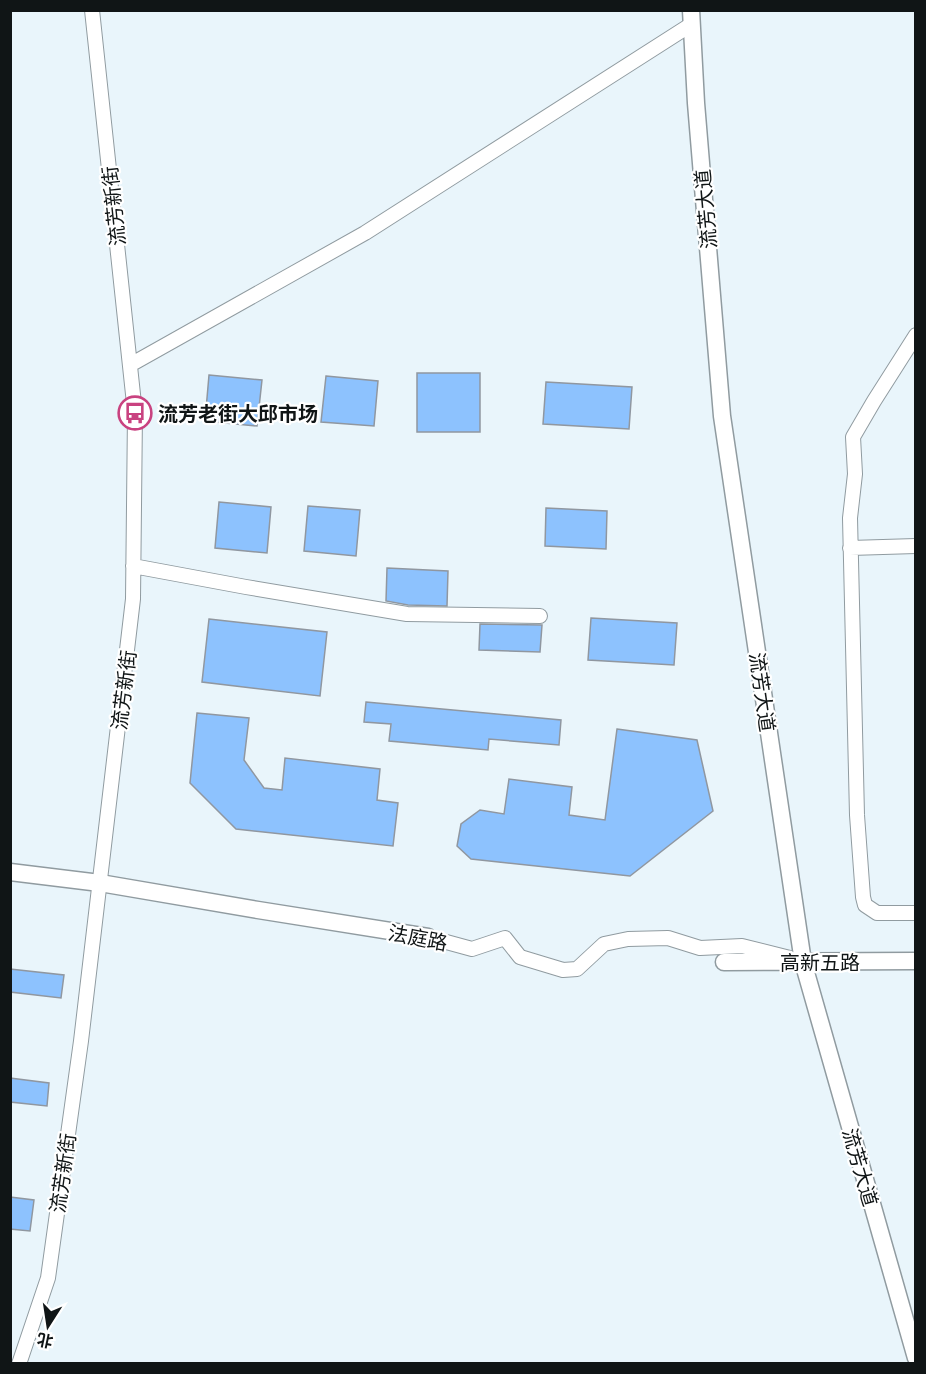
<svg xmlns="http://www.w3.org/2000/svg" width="926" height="1374" viewBox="0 0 926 1374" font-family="'Exo 2','Noto Sans SC',sans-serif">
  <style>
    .building { fill: #8dc2fe; stroke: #9097a0; stroke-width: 1.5 }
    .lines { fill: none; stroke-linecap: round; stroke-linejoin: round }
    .minor-casing { stroke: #909ba0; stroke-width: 16 }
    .major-casing { stroke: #909ba0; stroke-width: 19 }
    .minor { stroke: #fff; stroke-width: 14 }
    .major { stroke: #fff; stroke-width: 16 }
    .labels { text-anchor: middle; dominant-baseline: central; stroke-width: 4.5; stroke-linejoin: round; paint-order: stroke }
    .street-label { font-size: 20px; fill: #101516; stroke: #fff }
    .poi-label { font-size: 20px; font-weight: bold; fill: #101516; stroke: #fff; text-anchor: start }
  </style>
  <rect width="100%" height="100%" fill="#e9f5fb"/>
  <path class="building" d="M 417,373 L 480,373 L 480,432 L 417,432 Z
    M 209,375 L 262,380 L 257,426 L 205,421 Z
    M 326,376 L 378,381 L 374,426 L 321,422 Z
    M 546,382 L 632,387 L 629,429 L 543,424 Z
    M 219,502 L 271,507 L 267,553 L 215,548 Z
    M 308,506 L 360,510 L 356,556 L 304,551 Z
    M 546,508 L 607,511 L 606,549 L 545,546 Z
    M 387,568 L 448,571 L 447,606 L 408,605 L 386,601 Z
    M 591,618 L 677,623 L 674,665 L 588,660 Z
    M 209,619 L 327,632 L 320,696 L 202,682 Z
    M 480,624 L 542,625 L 540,652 L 479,650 Z
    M 366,702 L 561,720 L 559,745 L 489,739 L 488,750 L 389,741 L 391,724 L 364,722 Z
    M 197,713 L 249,718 L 244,760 L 264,788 L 282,790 L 285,758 L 380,769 L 377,800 L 398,803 L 393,846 L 236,829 L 190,783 Z
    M 617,729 L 697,740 L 713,811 L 630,876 L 471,859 L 457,846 L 461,824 L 480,810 L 504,814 L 509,779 L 572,787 L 569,815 L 605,820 Z
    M 10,969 L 64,975 L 61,998 L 10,992 Z
    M 10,1078 L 49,1083 L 47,1106 L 10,1102 Z
    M 10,1197 L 34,1200 L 30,1231 L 10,1229 Z"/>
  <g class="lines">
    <g class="minor-casing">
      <path id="minor" d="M 916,335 L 874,401 L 853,437 L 855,474 L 850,518 L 857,815 L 863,897 L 865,905 L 877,913 L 916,913
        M 130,365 L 365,233 L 692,24
        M 850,548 L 916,546
        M 133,566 L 246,587 L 407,614 L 540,616
        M 428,937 L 472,949 L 505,938 L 520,957 L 563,970 L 577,969 L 604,944 L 628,939 L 668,938 L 700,948 L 742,946 L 790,958
        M 19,1364 L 48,1278 L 81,1041 L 133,599 L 135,413 L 92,10"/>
    </g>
    <g class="major-casing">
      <path id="major" d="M 691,10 L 696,103 L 722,416 L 803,962 L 916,1358
        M 10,872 L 100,883 L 258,910 L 428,937
        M 724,962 L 916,961"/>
    </g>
    <use href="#minor" class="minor"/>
    <use href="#major" class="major"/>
  </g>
  <defs>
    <g id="bus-ring" transform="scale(1.725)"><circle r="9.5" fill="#fff" stroke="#c94280" stroke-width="1.5"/><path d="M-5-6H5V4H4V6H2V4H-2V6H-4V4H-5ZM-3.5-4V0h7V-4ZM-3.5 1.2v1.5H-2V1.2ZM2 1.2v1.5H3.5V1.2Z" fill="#c94280"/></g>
  </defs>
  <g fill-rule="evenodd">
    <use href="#bus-ring" x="135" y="413"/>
  </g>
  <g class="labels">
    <g class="street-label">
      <text transform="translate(113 206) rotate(-96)">流芳新街</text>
      <text transform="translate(705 209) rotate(-95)">流芳大道</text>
      <text transform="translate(123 690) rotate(-83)">流芳新街</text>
      <text transform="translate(763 692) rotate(82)">流芳大道</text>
      <text transform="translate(418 937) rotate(11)">法庭路</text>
      <text x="820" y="962">高新五路</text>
      <text transform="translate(861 1167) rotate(74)">流芳大道</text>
      <text transform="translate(62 1173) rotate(-82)">流芳新街</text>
    </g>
    <g class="poi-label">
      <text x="158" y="413">流芳老街大邱市场</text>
    </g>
  </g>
  <rect width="926" height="1374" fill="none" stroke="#101516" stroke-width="24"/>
  <g transform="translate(48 1326) rotate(192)" stroke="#ffffff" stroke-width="4.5" paint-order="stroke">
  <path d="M0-4.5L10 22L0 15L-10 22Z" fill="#101516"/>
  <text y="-9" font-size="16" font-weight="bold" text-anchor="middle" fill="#101516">北</text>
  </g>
</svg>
